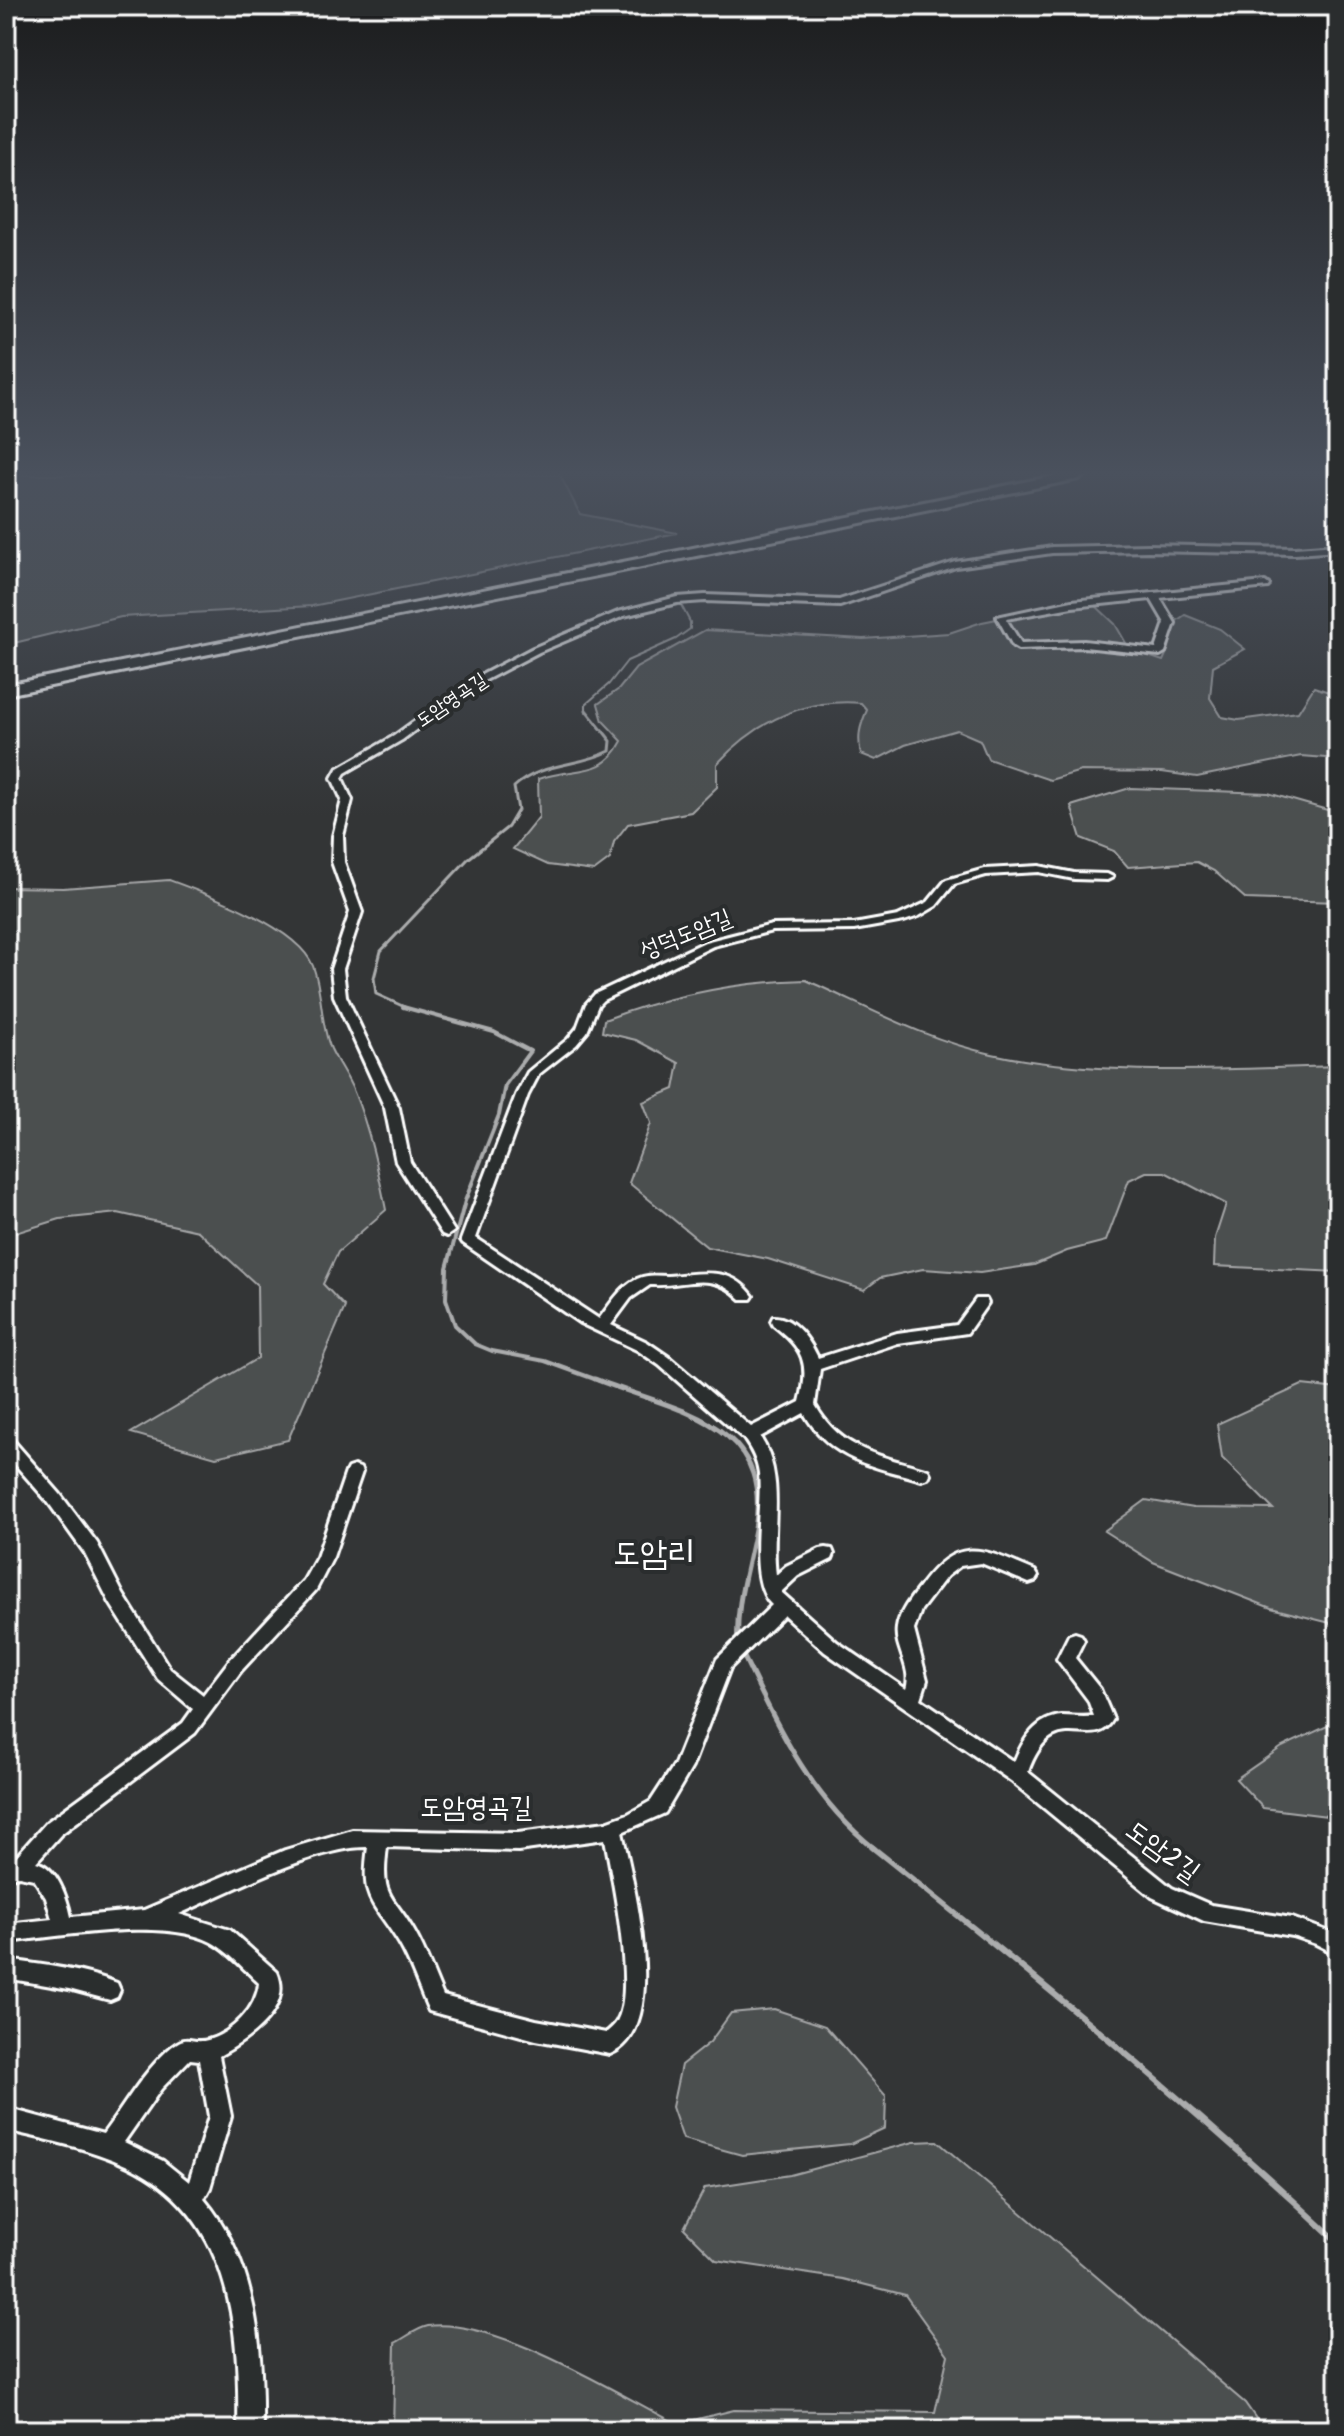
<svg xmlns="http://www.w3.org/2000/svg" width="1344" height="2436" viewBox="0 0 1344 2436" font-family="Kalam,'Poor Story',sans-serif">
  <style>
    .green { fill: #4c4f50; stroke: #a6a7a8; stroke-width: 2 }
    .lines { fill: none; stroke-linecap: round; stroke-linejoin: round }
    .stream-far4 { stroke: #abacad; stroke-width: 2 }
    .stream-far3 { stroke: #abacad; stroke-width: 3 }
    .stream-far2 { stroke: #abacad; stroke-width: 4 }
    .stream-far1 { stroke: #abacad; stroke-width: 5 }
    .stream { stroke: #abacad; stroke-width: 6 }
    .minor-casing { stroke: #fff; stroke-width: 6 }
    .motorway-casing { stroke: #fff; stroke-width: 6 }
    .minor { fill: #2a2d2e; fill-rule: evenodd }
    .motorway { fill: #2a2d2e; fill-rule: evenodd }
    .labels { text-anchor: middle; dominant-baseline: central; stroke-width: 8; stroke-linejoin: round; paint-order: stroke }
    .far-street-label { font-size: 20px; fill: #fff; stroke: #2a2d2e }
    .street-label { font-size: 24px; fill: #fff; stroke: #2a2d2e }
    .near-street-label { font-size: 28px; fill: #fff; stroke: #2a2d2e }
    .near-quarter-label { font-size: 34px; fill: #fff; stroke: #2a2d2e }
  </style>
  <rect width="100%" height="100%" fill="#333536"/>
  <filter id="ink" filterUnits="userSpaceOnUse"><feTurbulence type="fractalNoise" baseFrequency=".0125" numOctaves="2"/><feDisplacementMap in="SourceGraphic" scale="16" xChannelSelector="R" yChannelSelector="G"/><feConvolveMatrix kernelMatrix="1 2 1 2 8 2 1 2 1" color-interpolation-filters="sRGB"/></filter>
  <g filter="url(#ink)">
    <path class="green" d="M 6,475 L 560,475 L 580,514 L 677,533 L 312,606 L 121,617 L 6,645 Z
      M 1095,605 L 1115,624 L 1130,650 L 1163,661 L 1169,648 L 1172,624 L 1185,615 L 1220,629 L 1245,649 L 1213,666 L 1210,698 L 1222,717 L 1239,720 L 1298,712 L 1314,687 L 1338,695 L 1338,759 L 1301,756 L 1197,777 L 1162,772 L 1081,771 L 1050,780 L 988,759 L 980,740 L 957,730 L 905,745 L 876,760 L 861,754 C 857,736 860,726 867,710 L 861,703 C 802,698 756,722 717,764 L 717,787 L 691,812 L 628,824 L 614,842 L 610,859 L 594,871 L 548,865 L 513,849 L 539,817 L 538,779 C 575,766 603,779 622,741 L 603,721 L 598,704 L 619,689 L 636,668 L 705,630 L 863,639 L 949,633 L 982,622 L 1056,607 Z
      M 1130,788 L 1268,793 L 1338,813 L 1338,902 L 1246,899 L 1214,871 L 1197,862 L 1128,867 L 1114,851 L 1081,838 L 1071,806 Z
      M 169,880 C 207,894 298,927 313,966 C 323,993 320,1024 331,1049 C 338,1064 348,1077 354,1092 C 370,1130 378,1170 386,1210 L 338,1252 L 323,1284 L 345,1307 L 288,1440 L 216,1457 L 131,1433 L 258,1358 L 257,1285 L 198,1231 L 118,1213 L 60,1219 L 6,1236 L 6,887 L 63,888 Z
      M 806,980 C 867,1007 926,1040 992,1054 C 1100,1078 1228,1069 1338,1066 L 1338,1272 L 1214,1266 L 1215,1238 L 1226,1204 L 1165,1172 L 1146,1172 L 1129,1180 L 1106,1241 L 1067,1251 L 1034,1265 L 980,1273 L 923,1269 L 880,1278 L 864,1290 L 768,1259 L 707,1247 L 629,1183 L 651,1123 L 643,1102 L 674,1089 L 679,1063 L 636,1040 L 602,1032 L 604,1020 C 668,996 738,982 806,980 Z
      M 1302,1385 L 1338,1389 L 1338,1625 L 1271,1608 L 1153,1562 L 1104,1531 L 1146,1500 L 1193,1508 L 1273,1509 L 1222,1458 L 1217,1424 Z
      M 1338,1721 L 1338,1820 L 1335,1817 L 1263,1808 L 1236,1779 L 1282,1747 Z
      M 774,2009 L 825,2026 L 886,2096 L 885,2128 L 850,2144 L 742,2155 L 683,2139 L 672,2107 L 681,2065 L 710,2042 L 731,2013 Z
      M 937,2141 L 1245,2403 L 1264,2430 L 393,2430 L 395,2343 C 405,2338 417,2328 428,2326 C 495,2317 616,2393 677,2424 L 734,2410 L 935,2412 L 948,2355 L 905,2295 L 843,2279 L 716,2260 L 684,2228 L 705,2188 L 790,2175 L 914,2142 Z"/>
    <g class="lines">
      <path class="stream-far4" d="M 586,712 L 586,704 L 609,684 L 627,661 L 676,639 L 690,629 L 690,622 L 680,603"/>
      <path class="stream-far3" d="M 409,1009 L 376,994 L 374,978 L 381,951 L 468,859 L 508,827 L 518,810 L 514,787 C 541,762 578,767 610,751 L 611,741 L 586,710"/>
      <path class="stream-far2" d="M 403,1007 L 494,1032 L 530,1051 L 505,1085 L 499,1115 L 465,1201 L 447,1268 L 446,1299 L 455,1325 L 475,1344 L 492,1351 L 545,1361 L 600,1381"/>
      <path class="stream-far1" d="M 595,1379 C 673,1411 774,1419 755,1529 C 748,1568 735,1605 738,1645
        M 742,1653 C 777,1725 810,1798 875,1849"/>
      <path class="stream" d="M 872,1847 C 1032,1974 1189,2102 1338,2242"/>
      <g class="minor-casing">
        <path id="minor" d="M 1148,545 L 1295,548 L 1338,545 L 1338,551 L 1295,554 L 1148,551 L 1052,553 L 956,567 L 840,606 L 705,601 L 677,603 L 624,616 L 539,652 L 476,685 L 402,740 L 345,773 L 342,778 L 352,800 L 343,836 L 344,862 L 362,912 L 343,969 L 346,996 L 399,1108 L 410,1162 L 454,1231 L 447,1236 L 442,1234 L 396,1162 L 385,1108 L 334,996 L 331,969 L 350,912 L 332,862 L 333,836 L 342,800 L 332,778 L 337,769 L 394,736 L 470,681 L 533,648 L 618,612 L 677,597 L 705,595 L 839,600 L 955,562 L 1052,547 Z
          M 1265,582 L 1269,585 L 1268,587 L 1160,598 L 1175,623 L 1165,652 L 1160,655 L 1084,647 L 1018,649 L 1013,646 L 997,617 L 1072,601 ZM 1151,599 L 1165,623 L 1156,649 L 1084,641 L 1021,643 L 1006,619 L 1072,607 Z
          M 1039,866 L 1074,873 L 1107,874 L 1113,877 L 1107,880 L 1074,879 L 1039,872 L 986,875 L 954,884 L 936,906 L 919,916 L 904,921 L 854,930 L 772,931 L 713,946 L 603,1000 L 598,1005 L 587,1032 L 576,1045 L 539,1074 L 528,1095 L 476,1238 L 599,1319 C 610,1305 620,1287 637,1279 C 648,1274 657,1276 668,1276 C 701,1274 730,1265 753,1296 L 751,1299 L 741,1299 C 710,1269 688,1287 650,1285 L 631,1298 L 611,1325 L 647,1342 L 669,1357 L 751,1427 L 800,1402 C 810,1363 804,1349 773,1325 L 771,1321 L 773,1317 C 793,1315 811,1342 818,1358 L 897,1333 L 957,1325 L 976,1299 L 986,1299 L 988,1303 L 967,1333 L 898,1343 L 820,1369 L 815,1405 C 842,1452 880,1455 928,1470 L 930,1474 L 928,1478 L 922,1480 C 873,1466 831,1461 804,1413 L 760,1437 C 787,1478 770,1529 776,1575 L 786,1566 L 820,1549 L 826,1548 L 832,1549 L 834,1554 L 832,1559 L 798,1576 L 781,1592 L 837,1642 L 906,1689 C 913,1668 894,1648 897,1628 C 899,1612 912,1597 921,1585 C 960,1533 984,1550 1035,1571 L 1038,1576 L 1035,1581 L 1029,1583 L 981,1563 L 960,1566 L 947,1576 L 921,1610 L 914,1630 L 927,1680 L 921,1699 L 1014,1762 C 1023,1740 1036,1718 1062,1716 C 1073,1716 1084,1718 1094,1716 L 1088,1700 L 1057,1659 L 1069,1635 L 1075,1633 L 1081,1635 L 1084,1640 L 1075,1658 L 1100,1689 L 1113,1719 C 1093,1756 1054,1699 1028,1772 L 1172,1888 L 1211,1905 L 1292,1918 L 1338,1935 L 1338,1955 L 1316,1944 L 1292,1936 L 1204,1921 L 1152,1897 L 1011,1781 L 825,1652 L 784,1615 L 730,1668 L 692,1767 L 665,1813 L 622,1832 C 633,1882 672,2029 610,2054 L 536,2040 L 429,2011 C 419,1989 411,1963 399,1943 C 373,1900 360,1902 368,1847 C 317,1846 229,1892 179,1914 L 230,1930 L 277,1972 C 294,2010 246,2041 219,2056 L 231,2116 L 210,2188 L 204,2199 C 258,2263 263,2350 262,2430 L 238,2430 C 240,2328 232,2216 128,2166 C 90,2148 47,2140 6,2130 L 6,2108 L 103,2134 C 124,2106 142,2074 168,2050 C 189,2031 189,2045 208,2040 C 232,2033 257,2008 259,1983 C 246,1971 233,1956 218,1946 C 174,1915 59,1937 6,1942 L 6,1924 L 52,1919 L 46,1898 L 34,1879 L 19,1876 L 6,1879 L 6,1861 L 13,1860 L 47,1822 L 183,1723 L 193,1709 L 158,1679 L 110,1603 L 84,1552 L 48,1502 L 6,1454 L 6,1437 L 12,1439 L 60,1494 L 97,1543 L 123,1594 L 170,1669 L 203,1695 L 229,1661 L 304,1580 L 317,1557 L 346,1472 L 348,1468 L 354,1466 L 360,1468 L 362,1472 L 333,1557 L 316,1590 L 241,1671 L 195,1733 L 61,1834 L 36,1862 C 57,1867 67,1897 71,1917 L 144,1910 L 285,1850 L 352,1830 L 518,1833 L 606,1822 L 628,1814 L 651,1801 L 675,1764 L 717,1659 L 772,1605 C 746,1580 763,1509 759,1474 C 757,1460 752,1450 744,1439 L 659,1365 L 637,1350 L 580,1323 L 463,1243 L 461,1240 L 516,1095 L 528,1072 L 568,1039 L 577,1028 L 586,1004 L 595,994 L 705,942 L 772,925 L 854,924 L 898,916 L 928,902 L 946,880 L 985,869 ZM 605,1839 C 612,1876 635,1987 618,2019 C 616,2025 610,2029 606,2033 L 536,2020 L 443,1996 C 434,1975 426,1953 415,1933 C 392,1892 380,1900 387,1847 L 518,1851 ZM 190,2059 L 199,2060 L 209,2116 L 189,2182 L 163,2161 L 124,2142 L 161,2089 Z
          M 6,1960 C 43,1965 82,1969 117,1983 L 120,1990 L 117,1997 L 110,2000 L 69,1989 L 6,1978 Z"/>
      </g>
      <g class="motorway-casing">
        <path id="motorway" d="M 1059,475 L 1086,475 L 1079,479 L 6,695 L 6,685 Z"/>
      </g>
      <use href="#minor" class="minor"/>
      <use href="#motorway" class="motorway"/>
    </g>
  </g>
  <linearGradient id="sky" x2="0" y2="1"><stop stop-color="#1c1d1e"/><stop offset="0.58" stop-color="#4a515d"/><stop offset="1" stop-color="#4a515d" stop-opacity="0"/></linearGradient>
  <rect width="1344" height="816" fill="url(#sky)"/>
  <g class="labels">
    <g class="far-street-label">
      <text transform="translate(452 701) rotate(-34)">도암영곡길</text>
    </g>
    <g class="street-label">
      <text transform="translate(686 935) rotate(-22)">성덕도암길</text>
    </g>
    <g class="near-street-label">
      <text x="476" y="1808">도암영곡길</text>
      <text transform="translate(1162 1852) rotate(36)">도암2길</text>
    </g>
    <g class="near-quarter-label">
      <text x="654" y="1555">도암리</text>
    </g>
  </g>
  <rect width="1344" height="2436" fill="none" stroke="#2a2d2e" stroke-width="32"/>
  <rect x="16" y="16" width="1312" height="2404" fill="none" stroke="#fff" stroke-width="3" filter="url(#ink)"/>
</svg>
